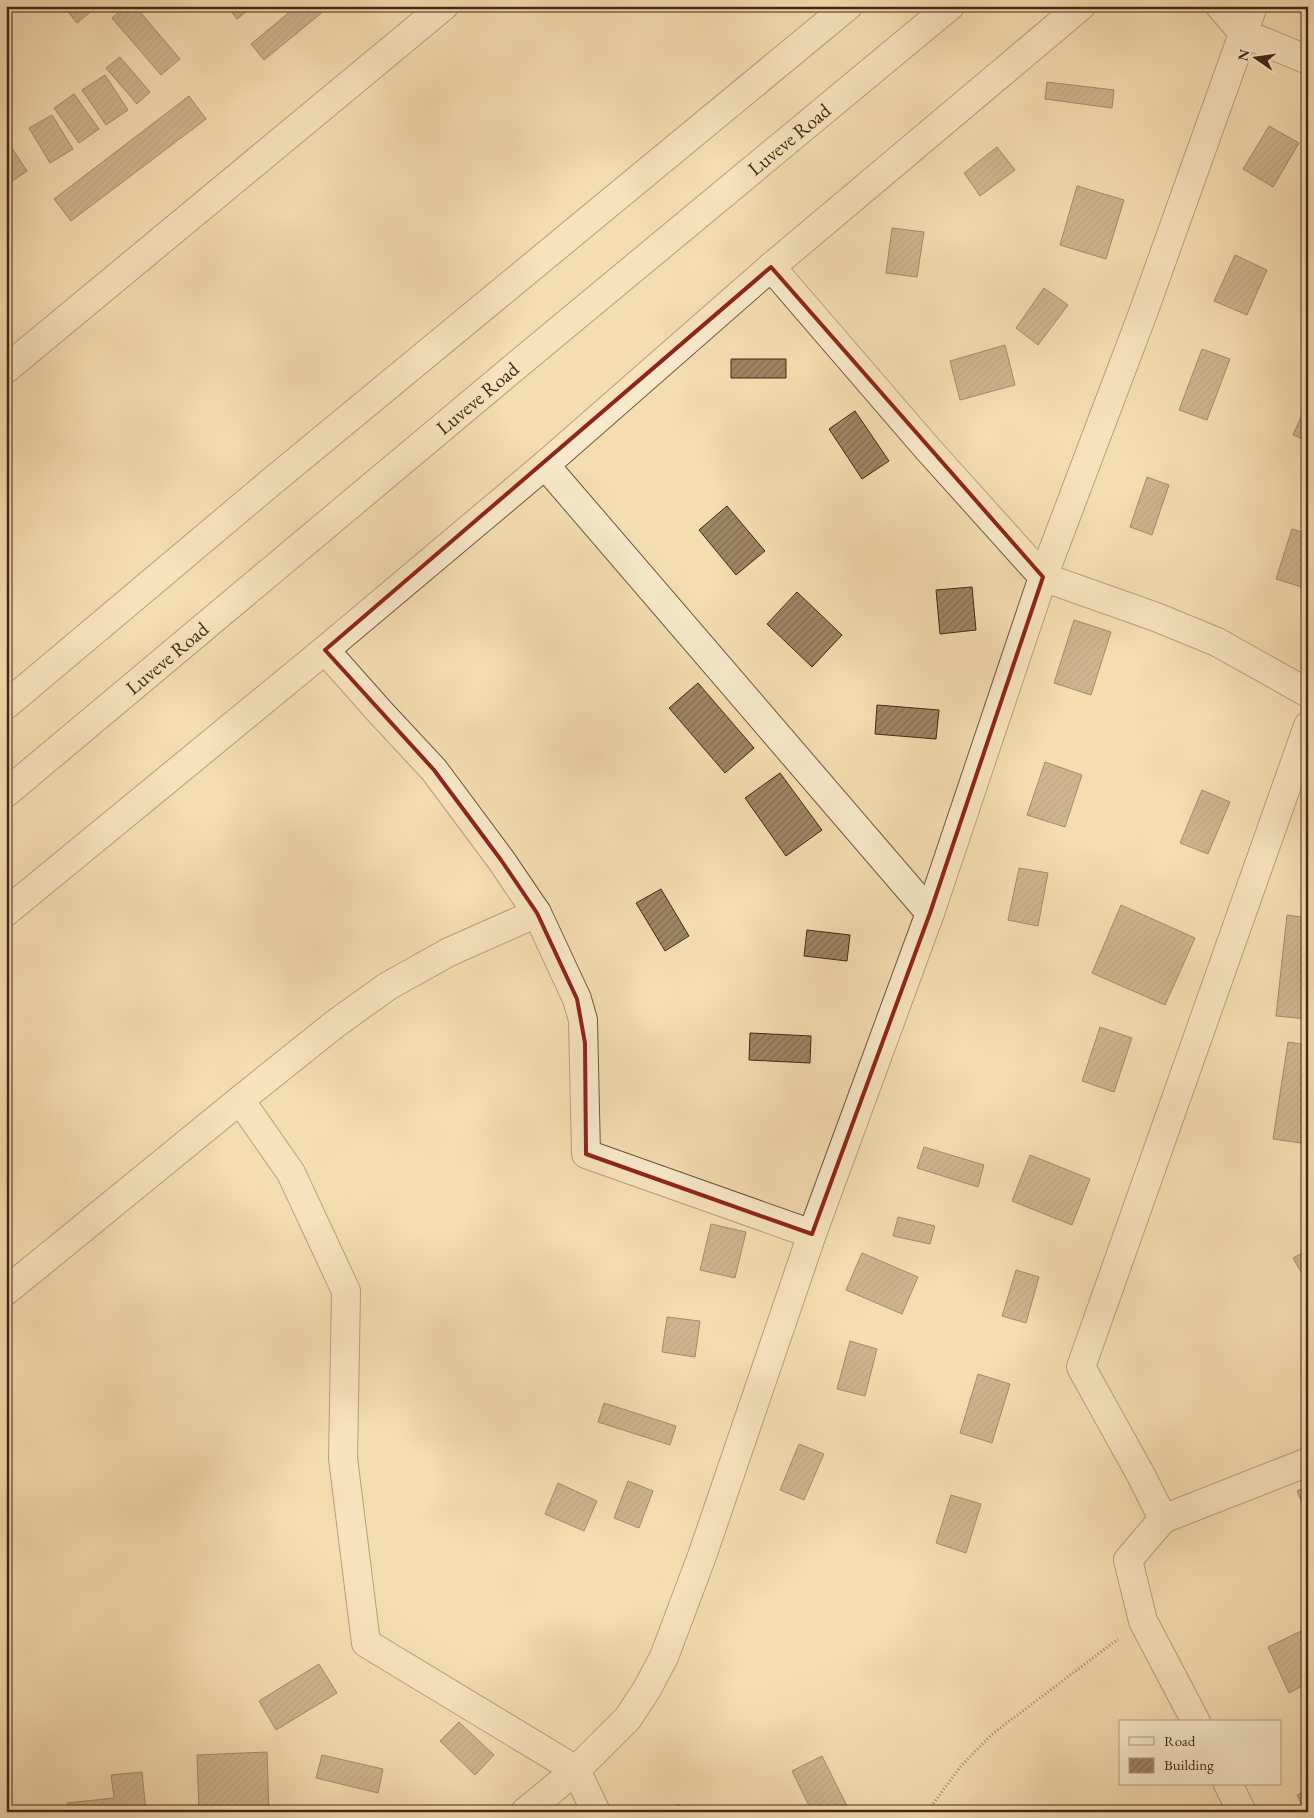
<svg xmlns="http://www.w3.org/2000/svg" width="1314" height="1818" viewBox="0 0 1314 1818" font-family="'EB Garamond',serif">
  <style>
    .building { fill: url(#building-hatch); stroke: #432815 }
    .lines { fill: none; stroke-linecap: round; stroke-linejoin: round }
    .minor-casing { stroke: #6f553c; stroke-width: 30 }
    .path { stroke: #432815; stroke-width: 3; stroke-dasharray: 1 2.5; stroke-linecap: butt }
    .minor { stroke: #f8e9cc; stroke-width: 28 }
    .marked { fill: none; stroke: #8f2418; stroke-width: 4; stroke-linejoin: round }
    .labels { text-anchor: middle; dominant-baseline: central; stroke-width: 5; stroke-linejoin: round; paint-order: stroke }
    .street-label { font-size: 20px; fill: #432815; stroke: #f8e9cc }
  </style>
  <defs>
    <pattern id="building-hatch" width="6" height="6" patternUnits="userSpaceOnUse" patternTransform="scale(1.25)"><rect width="6" height="6" fill="#9f8666"/><path d="M-1 1l2-2M0 6l6-6M5 7l2-2" fill="none" stroke="#836e53"/></pattern>
  </defs>
  <rect width="100%" height="100%" fill="#f4ddb1"/>
  <filter id="stains"><feTurbulence type="fractalNoise" baseFrequency=".004" numOctaves="4"/><feColorMatrix values="0 0 0 0 .2 0 0 0 0 .09 0 0 0 0 .02 0 0 0 .5 -.17"/></filter>
  <radialGradient id="worn" r=".72"><stop offset=".6" stop-color="#630" stop-opacity="0"/><stop offset="1" stop-color="#630" stop-opacity=".3"/></radialGradient>
  <path class="building" d="M 68,6 L 94,6 L 95,8 L 77,23 L 65,8 Z
    M 126,6 L 135,6 L 180,59 L 161,75 L 112,18 Z
    M 227,6 L 253,6 L 237,19 Z
    M 297,6 L 330,6 L 264,60 L 251,44 Z
    M 120,57 L 150,92 L 137,104 L 106,68 Z
    M 105,75 L 128,110 L 106,125 L 82,90 Z
    M 1047,82 L 1114,90 L 1112,108 L 1045,99 Z
    M 74,94 L 99,129 L 79,143 L 54,108 Z
    M 189,96 L 206,119 L 71,221 L 54,199 Z
    M 52,115 L 73,149 L 50,163 L 29,128 Z
    M 1269,126 L 1299,143 L 1273,187 L 1243,169 Z
    M 8,142 L 27,171 L 6,185 L 6,143 Z
    M 997,147 L 1015,170 L 980,196 L 964,173 Z
    M 1077,186 L 1124,200 L 1106,259 L 1060,245 Z
    M 892,228 L 924,232 L 917,277 L 886,273 Z
    M 1235,255 L 1267,270 L 1247,315 L 1214,301 Z
    M 1044,288 L 1068,305 L 1038,345 L 1016,328 Z
    M 1005,345 L 1015,385 L 960,400 L 950,361 Z
    M 1202,349 L 1230,359 L 1207,420 L 1179,410 Z
    M 731,359 L 786,359 L 786,378 L 731,378 Z
    M 1308,401 L 1308,441 L 1293,435 Z
    M 855,411 L 889,461 L 862,479 L 829,429 Z
    M 1147,477 L 1169,485 L 1152,535 L 1130,527 Z
    M 727,506 L 765,551 L 736,575 L 699,530 Z
    M 1292,529 L 1308,534 L 1308,589 L 1276,579 Z
    M 972,587 L 976,630 L 940,634 L 936,590 Z
    M 797,592 L 842,635 L 812,667 L 767,624 Z
    M 1074,620 L 1111,632 L 1091,695 L 1054,683 Z
    M 698,683 L 754,748 L 725,773 L 669,708 Z
    M 877,705 L 939,710 L 936,739 L 875,734 Z
    M 1045,762 L 1082,775 L 1065,827 L 1027,815 Z
    M 780,773 L 822,830 L 786,856 L 745,798 Z
    M 1202,790 L 1230,802 L 1208,854 L 1180,843 Z
    M 1019,868 L 1048,873 L 1038,926 L 1008,920 Z
    M 661,889 L 689,936 L 665,951 L 636,903 Z
    M 1121,905 L 1195,938 L 1165,1005 L 1092,973 Z
    M 1287,915 L 1308,918 L 1308,1019 L 1276,1016 Z
    M 807,930 L 850,935 L 847,961 L 804,956 Z
    M 1100,1027 L 1132,1038 L 1114,1092 L 1082,1081 Z
    M 750,1033 L 811,1036 L 810,1063 L 749,1060 Z
    M 1288,1042 L 1308,1045 L 1308,1144 L 1273,1139 Z
    M 924,1147 L 984,1165 L 978,1187 L 917,1168 Z
    M 1030,1155 L 1090,1179 L 1072,1225 L 1012,1201 Z
    M 898,1217 L 935,1226 L 930,1244 L 893,1236 Z
    M 711,1224 L 746,1232 L 735,1278 L 700,1270 Z
    M 1308,1250 L 1308,1275 L 1304,1277 L 1293,1258 Z
    M 862,1253 L 918,1277 L 902,1314 L 846,1290 Z
    M 1016,1270 L 1039,1277 L 1026,1323 L 1002,1316 Z
    M 667,1317 L 700,1321 L 695,1357 L 662,1352 Z
    M 850,1341 L 877,1349 L 865,1396 L 837,1389 Z
    M 978,1374 L 1010,1384 L 992,1443 L 960,1433 Z
    M 604,1403 L 676,1426 L 670,1445 L 598,1422 Z
    M 799,1444 L 824,1454 L 804,1500 L 780,1490 Z
    M 628,1481 L 653,1491 L 639,1528 L 614,1518 Z
    M 558,1483 L 597,1501 L 584,1531 L 545,1514 Z
    M 1308,1486 L 1308,1517 L 1297,1491 Z
    M 951,1495 L 981,1504 L 966,1553 L 936,1543 Z
    M 1301,1631 L 1308,1645 L 1308,1683 L 1289,1693 L 1268,1647 Z
    M 319,1664 L 337,1693 L 276,1730 L 259,1701 Z
    M 459,1722 L 494,1755 L 475,1775 L 440,1741 Z
    M 267,1752 L 269,1812 L 199,1812 L 197,1755 Z
    M 322,1755 L 383,1769 L 378,1793 L 316,1778 Z
    M 822,1756 L 850,1812 L 812,1812 L 792,1771 Z
    M 142,1772 L 146,1812 L 68,1812 L 67,1803 L 114,1798 L 111,1775 Z
    M 1308,1790 L 1308,1812 L 1305,1812 L 1297,1795 Z
    M 679,1804 L 683,1812 L 667,1812 Z"/>
  <g class="lines">
    <g class="minor-casing">
      <g id="minor">
        <path d="M 1220,6 L 1243,33 L 1308,60"/>
        <path d="M 771,267 L 927,448 L 1043,577 L 1156,617 L 1217,642 L 1308,693"/>
        <path d="M 6,369 L 444,6"/>
        <path d="M 545,465 L 930,913"/>
        <path d="M 325,650 L 380,712 L 434,770 L 501,860 L 537,913 L 577,999 L 583,1020 L 586,1154 L 812,1234"/>
        <path d="M 6,705 L 270,483 L 848,6"/>
        <path id="s1" d="M 6,793 L 517,365 L 950,6"/>
        <path d="M 6,912 L 325,650 L 545,465 L 771,267 L 1081,6"/>
        <path d="M 240,1100 L 291,1173 L 346,1291 L 343,1458 L 366,1643 L 576,1770 L 596,1812"/>
        <path d="M 6,1291 L 240,1100 L 335,1024 L 388,986 L 449,952 L 537,913"/>
        <path d="M 1163,1519 L 1142,1477 L 1081,1367 L 1308,726"/>
        <path d="M 1196,1722 L 1143,1621 L 1128,1560 L 1163,1519 L 1308,1462"/>
        <path d="M 1228,1784 L 1242,1812"/>
        <path d="M 525,1812 L 576,1770 L 628,1718 L 647,1689 L 664,1657 L 702,1556 L 812,1234 L 930,913 L 1043,577 L 1143,313 L 1253,6"/>
      </g>
    </g>
    <path class="path" d="M 927,1812 L 961,1766 L 991,1735 L 1118,1639"/>
    <use href="#minor" class="minor"/>
  </g>
  <path d="M0 0H1314V1818H0ZM 771,267 L 1043,577 L 930,913 L 812,1234 L 586,1154 L 585,1043 L 577,999 L 537,913 L 501,860 L 434,770 L 325,650 Z" fill="#f4ddb1" fill-opacity=".55" fill-rule="evenodd"/>
  <path class="marked" d="M 771,267 L 1043,577 L 930,913 L 812,1234 L 586,1154 L 585,1043 L 577,999 L 537,913 L 501,860 L 434,770 L 325,650 Z"/>
  <g class="labels">
    <g class="street-label">
      <text stroke="none"><textPath href="#s1" startOffset="1020">Luveve Road</textPath></text>
      <text stroke="none"><textPath href="#s1" startOffset="615">Luveve Road</textPath></text>
      <text stroke="none"><textPath href="#s1" startOffset="210">Luveve Road</textPath></text>
    </g>
  </g>
  <rect width="1314" height="1818" fill="none" stroke="#f4ddb1" stroke-width="25"/>
  <rect x="8" y="8" width="1299" height="1803" fill="none" stroke="#432815" stroke-width="2.5"/>
  <rect x="12" y="12" width="1289" height="1793" fill="none" stroke="#432815"/>
  <rect x="1119" y="1720" width="162" height="65" fill="#f8e9cc" stroke="#b09c83"/>
  <rect x="1129" y="1737" width="25" height="8" fill="#f8e9cc" stroke="#b09c83"/>
  <text x="1164" y="1746" font-size="15" fill="#432815">Road</text>
  <rect x="1129" y="1758" width="25" height="15" fill="url(#building-hatch)" stroke="#b09c83"/>
  <text x="1164" y="1770" font-size="15" fill="#432815">Building</text>
  <g transform="translate(1256 58) rotate(283)" stroke="#f8e9cc" stroke-width="4" paint-order="stroke">
  <path d="M0-4L9 19L0 12L-9 19Z" fill="#432815"/>
  <text y="-8" font-size="14" font-weight="bold" text-anchor="middle" fill="#432815">N</text>
  </g>
  <rect width="100%" height="100%" filter="url(#stains)"/>
  <rect width="100%" height="100%" fill="url(#worn)"/>
</svg>
